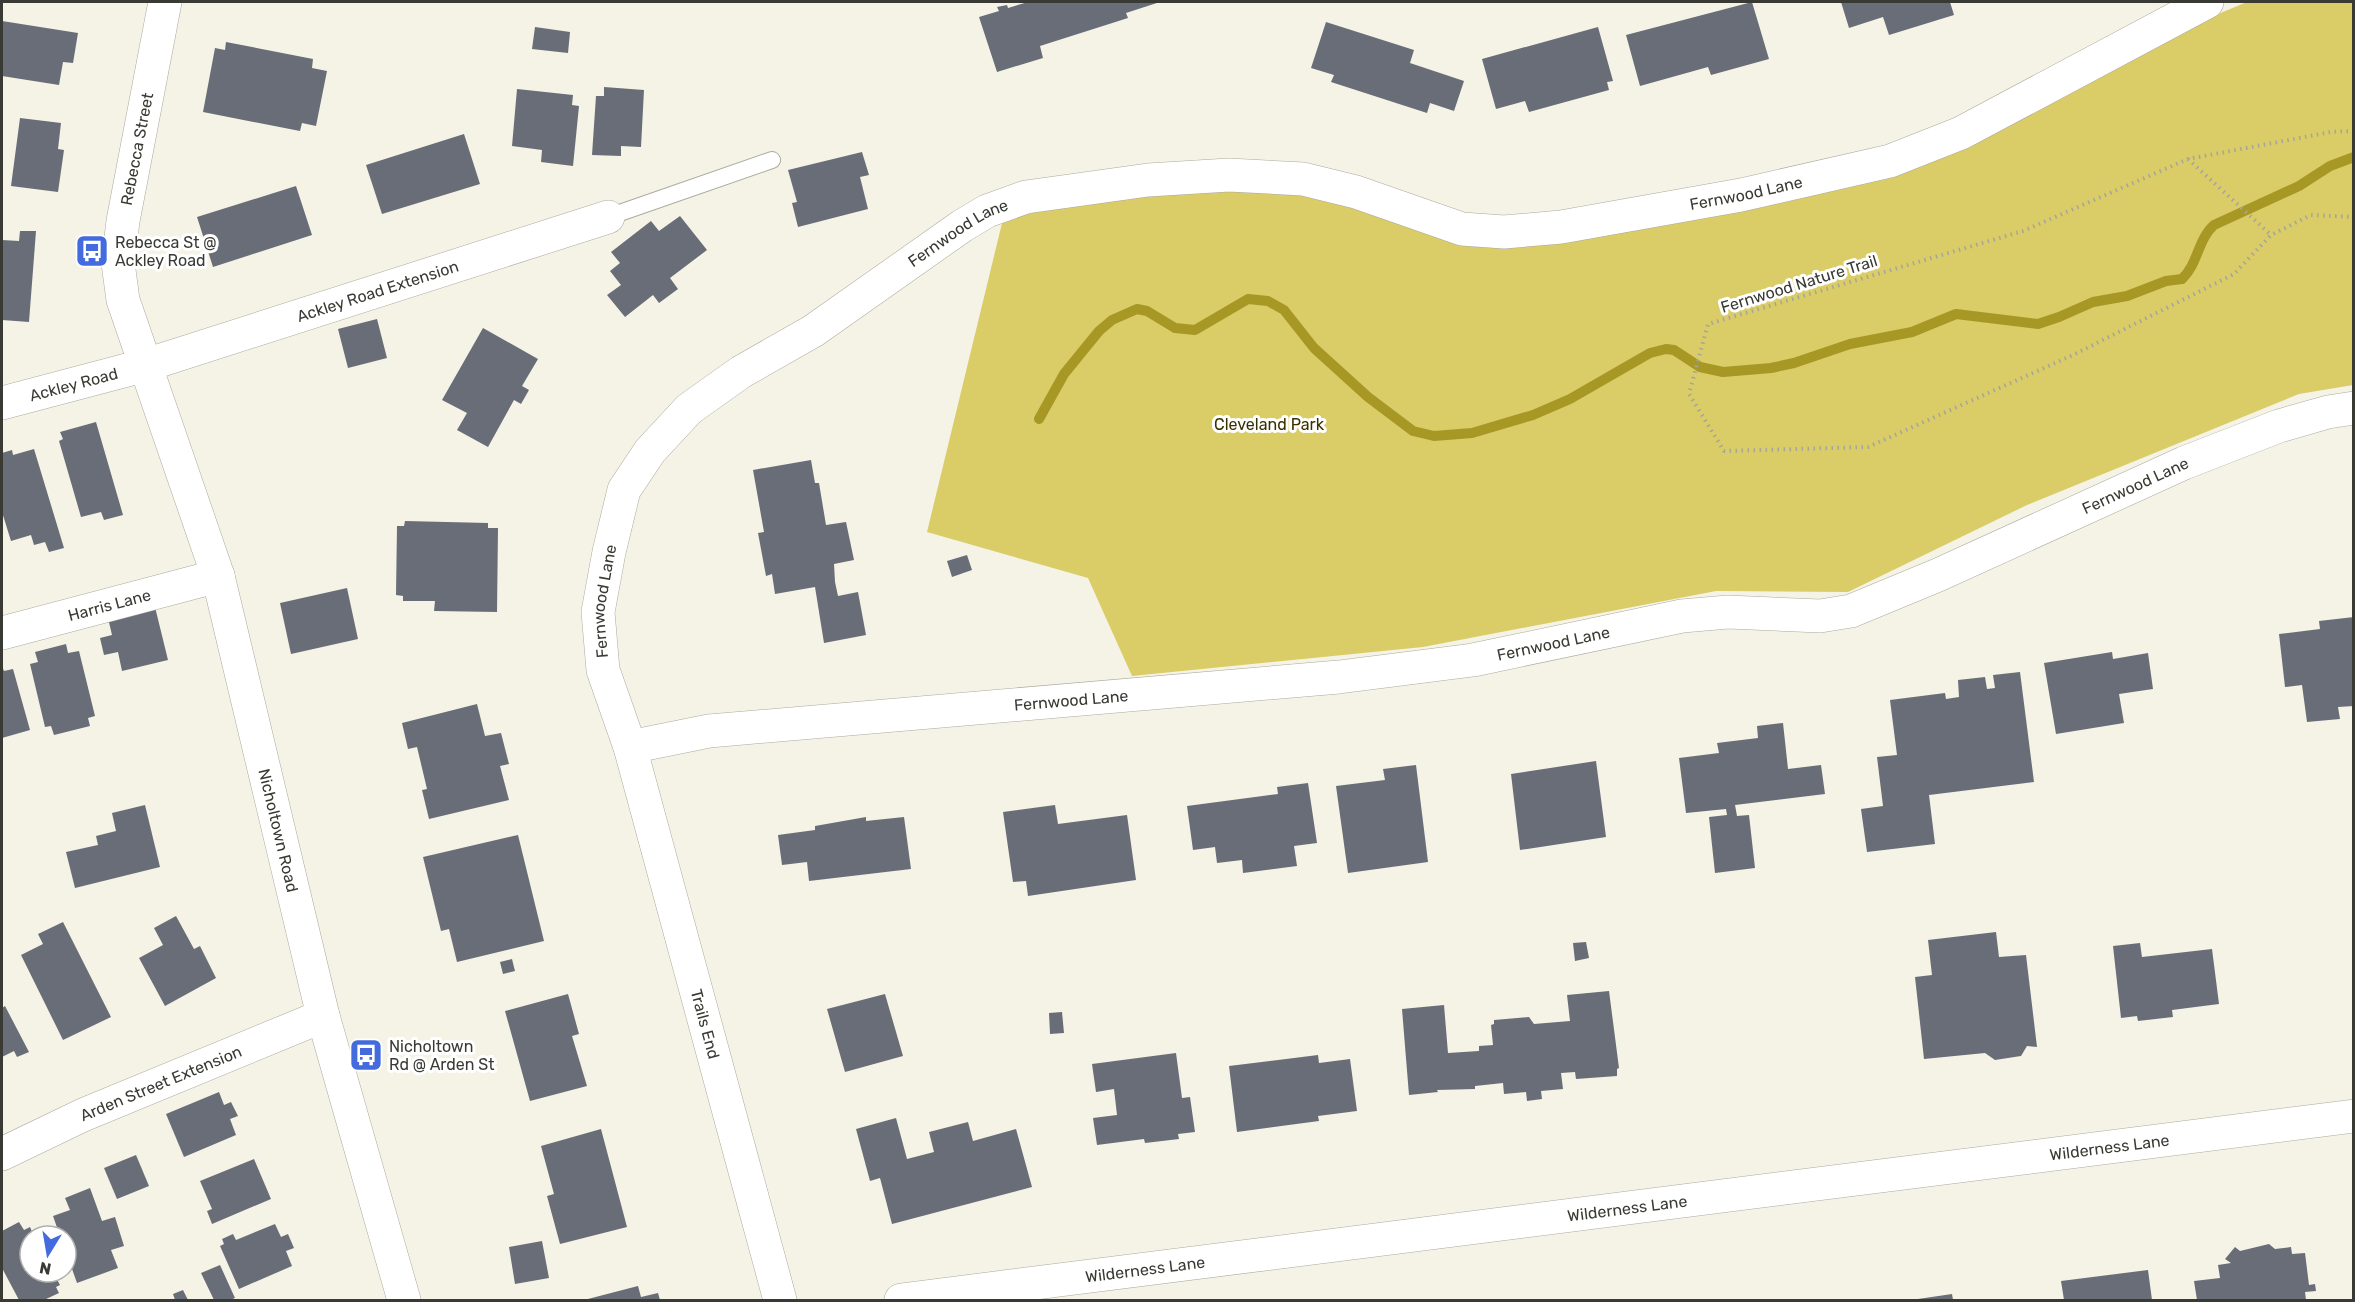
<svg xmlns="http://www.w3.org/2000/svg" width="2355" height="1302" viewBox="0 0 2355 1302" font-family="Rubik,sans-serif">
  <style>
    .green { fill: #dacc67 }
    .lines { fill: none; stroke-linecap: round; stroke-linejoin: round }
    .stream { stroke: #a79825; stroke-width: 10 }
    .building { fill: #686d78 }
    .lane-casing { stroke: #acaa9e; stroke-width: 18 }
    .street-casing { stroke: #acaa9e; stroke-width: 34 }
    .path { stroke: #a6a59c; stroke-width: 4; stroke-dasharray: 1.5 4.5; stroke-linecap: butt }
    .lane { stroke: #fff; stroke-width: 16 }
    .street { stroke: #fff; stroke-width: 33 }
    .labels { text-anchor: middle; dominant-baseline: central; stroke-width: 6; stroke-linejoin: round; paint-order: stroke }
    .street-label { font-size: 16px; fill: #3a3a35; stroke: #fff }
    .poi-label { font-size: 16px; fill: #3a3a35; stroke: #fff; text-anchor: start }
    .park-label { font-size: 16px; fill: #373102; stroke: #fff }
  </style>
  <rect width="100%" height="100%" fill="#f5f3e6"/>
  <path class="green" d="M 2247,2 L 2353,2 L 2353,385 L 2299,394 L 2027,505 L 1848,592 L 1716,591 L 1423,647 L 1132,676 L 1088,578 L 927,532 L 1003,219 L 1140,191 L 1284,182 L 1471,242 L 1765,202 Z"/>
  <g class="lines">
    <path class="stream" d="M 1039,419 L 1064,374 L 1099,331 L 1112,320 L 1137,309 L 1147,311 L 1175,328 L 1195,330 L 1248,299 L 1268,301 L 1284,310 L 1314,348 L 1368,397 L 1413,431 L 1434,436 L 1472,433 L 1533,415 L 1570,399 L 1650,353 L 1666,349 L 1674,350 L 1700,367 L 1723,372 L 1771,368 L 1794,363 L 1850,344 L 1912,332 L 1956,314 L 2038,324 L 2059,317 L 2093,302 L 2127,296 L 2166,281 L 2182,279 C 2198,264 2198,239 2214,225 L 2299,186 L 2330,166 L 2354,157"/>
  </g>
  <path class="building" d="M 1028,2 L 1160,2 L 1126,13 L 1128,18 L 1040,46 L 1043,58 L 997,72 L 979,17 L 999,11 L 997,7 L 1007,5 L 1008,8 Z
    M 1752,2 L 1769,59 L 1711,75 L 1708,67 L 1640,86 L 1626,35 Z
    M 1841,2 L 1950,2 L 1954,15 L 1889,35 L 1883,17 L 1849,28 Z
    M 2,21 L 78,33 L 73,63 L 63,62 L 59,85 L 2,76 Z
    M 1326,22 L 1414,50 L 1410,63 L 1464,81 L 1454,111 L 1430,103 L 1427,113 L 1331,82 L 1334,75 L 1311,68 Z
    M 535,27 L 570,32 L 568,53 L 532,49 Z
    M 1598,27 L 1613,81 L 1607,82 L 1609,90 L 1529,112 L 1525,101 L 1496,109 L 1482,59 Z
    M 226,42 L 313,59 L 312,68 L 327,71 L 316,126 L 302,123 L 300,131 L 203,112 L 215,48 L 225,50 Z
    M 604,87 L 644,90 L 641,147 L 621,146 L 621,156 L 592,155 L 596,96 L 604,96 Z
    M 517,89 L 573,95 L 572,105 L 579,106 L 573,166 L 541,162 L 542,150 L 512,146 Z
    M 20,118 L 61,123 L 58,149 L 64,150 L 58,192 L 11,186 Z
    M 464,134 L 480,184 L 382,214 L 366,165 Z
    M 862,152 L 869,175 L 860,177 L 868,209 L 798,227 L 792,203 L 797,202 L 788,170 Z
    M 296,186 L 312,235 L 213,267 L 197,217 Z
    M 680,216 L 707,250 L 670,278 L 678,289 L 659,303 L 653,295 L 625,317 L 607,295 L 621,285 L 610,271 L 620,263 L 611,252 L 651,221 L 659,231 Z
    M 20,231 L 36,231 L 29,322 L 2,320 L 2,240 L 19,241 Z
    M 377,319 L 387,358 L 348,368 L 338,329 Z
    M 483,328 L 538,359 L 522,386 L 529,390 L 521,404 L 514,400 L 488,447 L 457,430 L 467,413 L 442,400 Z
    M 96,422 L 123,515 L 104,520 L 101,512 L 81,517 L 59,441 L 63,439 L 60,432 Z
    M 34,449 L 64,548 L 49,552 L 45,542 L 34,545 L 31,535 L 11,541 L 2,512 L 2,453 L 12,450 L 13,455 Z
    M 811,460 L 815,483 L 819,483 L 826,525 L 846,522 L 854,560 L 834,564 L 835,582 L 838,596 L 858,592 L 866,635 L 824,643 L 815,587 L 775,594 L 772,574 L 766,576 L 758,533 L 764,532 L 753,470 Z
    M 405,521 L 488,523 L 488,528 L 498,528 L 497,612 L 434,611 L 435,601 L 403,601 L 403,596 L 396,595 L 397,526 L 404,526 Z
    M 967,555 L 972,570 L 952,577 L 947,561 Z
    M 347,588 L 358,639 L 291,654 L 280,603 Z
    M 155,607 L 168,660 L 122,671 L 118,652 L 104,655 L 100,638 L 112,635 L 108,618 Z
    M 2354,617 L 2354,706 L 2338,707 L 2340,719 L 2307,722 L 2302,685 L 2285,687 L 2279,634 L 2320,629 L 2319,621 Z
    M 66,644 L 68,653 L 79,651 L 95,716 L 88,718 L 90,726 L 54,735 L 51,726 L 45,727 L 30,664 L 38,662 L 35,652 Z
    M 2112,652 L 2113,659 L 2148,653 L 2153,689 L 2119,694 L 2124,723 L 2056,734 L 2044,663 Z
    M 2,666 L 4,671 L 13,669 L 30,730 L 2,738 Z
    M 2020,672 L 2034,782 L 1929,795 L 1935,844 L 1867,852 L 1861,809 L 1883,806 L 1877,757 L 1897,755 L 1890,700 L 1945,693 L 1946,699 L 1959,697 L 1958,680 L 1985,677 L 1987,689 L 1995,688 L 1993,675 Z
    M 477,704 L 485,736 L 501,733 L 509,764 L 500,766 L 509,800 L 429,819 L 422,790 L 427,789 L 417,747 L 408,749 L 402,723 Z
    M 1783,723 L 1788,769 L 1821,765 L 1825,794 L 1735,805 L 1737,816 L 1749,815 L 1755,868 L 1715,873 L 1709,817 L 1727,815 L 1726,809 L 1686,813 L 1679,758 L 1719,753 L 1717,743 L 1758,738 L 1757,726 Z
    M 1596,761 L 1606,837 L 1520,850 L 1511,774 Z
    M 1416,765 L 1428,862 L 1348,873 L 1336,786 L 1385,780 L 1383,769 Z
    M 1308,783 L 1317,843 L 1294,846 L 1297,866 L 1243,873 L 1242,860 L 1217,863 L 1215,847 L 1193,850 L 1187,806 L 1278,794 L 1277,787 Z
    M 145,805 L 160,867 L 75,888 L 66,852 L 98,845 L 96,836 L 116,831 L 112,813 Z
    M 1055,805 L 1058,824 L 1127,815 L 1136,880 L 1028,896 L 1026,881 L 1013,882 L 1003,812 Z
    M 866,817 L 866,821 L 904,817 L 911,869 L 809,881 L 807,862 L 782,865 L 778,835 L 815,830 L 815,826 Z
    M 518,835 L 544,941 L 457,962 L 449,929 L 441,931 L 423,857 Z
    M 176,916 L 194,949 L 200,946 L 216,978 L 165,1006 L 139,958 L 163,945 L 154,928 Z
    M 63,922 L 111,1017 L 63,1040 L 21,955 L 43,944 L 38,934 Z
    M 1996,932 L 1999,957 L 2026,955 L 2037,1047 L 2027,1046 L 2021,1056 L 1995,1060 L 1985,1053 L 1924,1059 L 1915,977 L 1932,975 L 1928,940 Z
    M 1586,942 L 1589,958 L 1575,961 L 1573,943 Z
    M 2140,943 L 2142,957 L 2212,949 L 2219,1004 L 2172,1010 L 2173,1017 L 2138,1021 L 2137,1016 L 2121,1018 L 2113,946 Z
    M 512,959 L 515,971 L 503,974 L 500,962 Z
    M 1609,991 L 1619,1068 L 1617,1069 L 1617,1076 L 1576,1079 L 1575,1072 L 1561,1073 L 1563,1089 L 1541,1091 L 1542,1099 L 1527,1101 L 1526,1092 L 1504,1094 L 1503,1083 L 1475,1086 L 1475,1089 L 1437,1090 L 1438,1092 L 1409,1095 L 1402,1009 L 1444,1005 L 1448,1053 L 1479,1051 L 1479,1046 L 1493,1045 L 1491,1025 L 1494,1024 L 1494,1020 L 1529,1017 L 1534,1024 L 1570,1021 L 1567,995 Z
    M 568,994 L 579,1034 L 572,1036 L 587,1086 L 530,1101 L 505,1011 Z
    M 885,994 L 903,1056 L 845,1072 L 827,1009 Z
    M 5,1006 L 29,1052 L 17,1057 L 14,1051 L 2,1057 L 2,1008 Z
    M 1062,1012 L 1064,1033 L 1050,1034 L 1049,1013 Z
    M 1176,1053 L 1182,1098 L 1190,1097 L 1195,1132 L 1178,1134 L 1179,1139 L 1145,1143 L 1144,1139 L 1097,1145 L 1093,1118 L 1117,1115 L 1114,1089 L 1096,1092 L 1092,1064 Z
    M 1318,1055 L 1319,1063 L 1350,1059 L 1357,1111 L 1318,1116 L 1319,1121 L 1237,1132 L 1229,1066 Z
    M 219,1092 L 224,1105 L 231,1102 L 238,1116 L 230,1119 L 236,1135 L 184,1157 L 166,1114 Z
    M 896,1118 L 907,1159 L 934,1152 L 929,1132 L 968,1122 L 973,1141 L 1016,1129 L 1032,1187 L 892,1224 L 880,1178 L 870,1181 L 856,1129 Z
    M 601,1129 L 627,1227 L 560,1244 L 547,1196 L 554,1194 L 541,1146 Z
    M 136,1155 L 149,1186 L 117,1199 L 104,1168 Z
    M 254,1159 L 271,1199 L 212,1224 L 207,1211 L 212,1209 L 200,1181 Z
    M 90,1188 L 102,1221 L 115,1217 L 124,1246 L 111,1250 L 118,1268 L 77,1283 L 66,1252 L 66,1236 L 60,1236 L 53,1216 L 70,1210 L 65,1198 Z
    M 19,1222 L 24,1230 L 30,1227 L 34,1236 L 30,1236 L 30,1272 L 53,1272 L 60,1285 L 56,1287 L 59,1293 L 44,1300 L 19,1300 L 2,1268 L 2,1231 Z
    M 275,1224 L 281,1237 L 288,1234 L 294,1248 L 286,1251 L 292,1266 L 239,1289 L 220,1246 L 224,1244 L 222,1239 L 233,1234 L 236,1240 Z
    M 542,1241 L 549,1278 L 515,1284 L 509,1247 Z
    M 2269,1244 L 2275,1249 L 2291,1247 L 2292,1254 L 2305,1253 L 2309,1285 L 2315,1284 L 2316,1291 L 2305,1292 L 2306,1300 L 2197,1300 L 2194,1281 L 2220,1278 L 2218,1265 L 2231,1263 L 2225,1259 L 2235,1247 L 2240,1251 Z
    M 220,1265 L 235,1298 L 230,1300 L 214,1300 L 201,1273 Z
    M 2148,1270 L 2152,1300 L 2064,1300 L 2061,1281 Z
    M 638,1286 L 641,1297 L 658,1293 L 660,1300 L 584,1300 Z
    M 183,1290 L 188,1300 L 175,1300 L 173,1294 Z
    M 1952,1294 L 1953,1300 L 1919,1300 L 1918,1299 Z"/>
  <g class="lines">
    <g class="lane-casing">
      <path id="lane" d="M 608,217 L 772,160"/>
    </g>
    <g class="street-casing">
      <g id="street">
        <path id="s1" d="M 165,2 L 123,221 L 118,263 L 123,300 L 218,576 L 323,1016 L 404,1300"/>
        <path id="s2" d="M 2,403 L 146,365 L 608,217"/>
        <path id="s3" d="M 2,633 L 218,576"/>
        <path id="s4" d="M 630,747 L 709,731 L 1339,677 L 1473,660 L 1682,616 L 1728,612 L 1820,616 L 1851,611 L 1938,575 L 2184,463 L 2279,426 L 2328,412 L 2354,408"/>
        <path id="s5" d="M 2,1154 L 83,1115 L 323,1016"/>
        <path id="s6" d="M 780,1300 L 630,747 L 603,670 L 598,612 L 609,552 L 624,490 L 650,451 L 689,409 L 741,372 L 813,331 L 962,226 L 987,211 L 1026,197 L 1148,180 L 1229,175 L 1303,179 L 1356,192 L 1462,229 L 1504,232 L 1561,227 L 1741,195 L 1890,161 L 1961,133 L 2207,2"/>
        <path id="s7" d="M 901,1300 L 2354,1116"/>
      </g>
    </g>
    <path class="path" d="M 2354,131 L 2331,132 L 2188,159 L 2023,231 L 1708,324 L 1689,394 L 1724,451 L 1868,447 L 2073,355 L 2234,274 L 2271,235 L 2311,215 L 2354,217
      M 2188,159 L 2271,235"/>
    <use href="#lane" class="lane"/>
    <use href="#street" class="street"/>
  </g>
  <defs>
    <g id="bus-square" transform="scale(1.725)"><rect x="-9" y="-9" width="18" height="18" rx="4" fill="#446bdd" stroke="#fff"/><path d="M-5-6H5V4H4V6H2V4H-2V6H-4V4H-5ZM-3.5-4V0h7V-4ZM-3.5 1.2v1.5H-2V1.2ZM2 1.2v1.5H3.5V1.2Z" fill="#fff"/></g>
  </defs>
  <g fill-rule="evenodd">
    <use href="#bus-square" x="92" y="251"/>
    <use href="#bus-square" x="366" y="1055"/>
  </g>
  <g class="labels">
    <g class="street-label">
      <text transform="translate(137 149) rotate(-79)">Rebecca Street</text>
      <text stroke="none"><textPath href="#s6" startOffset="2074">Fernwood Lane</textPath></text>
      <text stroke="none"><textPath href="#s6" startOffset="1264">Fernwood Lane</textPath></text>
      <text transform="translate(1799 284) rotate(-17)">Fernwood Nature Trail</text>
      <text stroke="none"><textPath href="#s2" startOffset="392">Ackley Road Extension</textPath></text>
      <text stroke="none"><textPath href="#s2" startOffset="74">Ackley Road</textPath></text>
      <text stroke="none"><textPath href="#s4" startOffset="1542">Fernwood Lane</textPath></text>
      <text stroke="none"><textPath href="#s6" startOffset="724">Fernwood Lane</textPath></text>
      <text stroke="none"><textPath href="#s3" startOffset="111">Harris Lane</textPath></text>
      <text stroke="none"><textPath href="#s4" startOffset="930">Fernwood Lane</textPath></text>
      <text stroke="none"><textPath href="#s4" startOffset="444">Fernwood Lane</textPath></text>
      <text stroke="none"><textPath href="#s1" startOffset="856">Nicholtown Road</textPath></text>
      <text transform="translate(705 1024) rotate(75)">Trails End</text>
      <text stroke="none"><textPath href="#s5" startOffset="174">Arden Street Extension</textPath></text>
      <text stroke="none"><textPath href="#s7" startOffset="1218">Wilderness Lane</textPath></text>
      <text stroke="none"><textPath href="#s7" startOffset="732">Wilderness Lane</textPath></text>
      <text stroke="none"><textPath href="#s7" startOffset="246">Wilderness Lane</textPath></text>
    </g>
    <g class="poi-label">
      <text x="115" y="242">Rebecca St @<tspan x="115" dy="18">Ackley Road</tspan></text>
      <text x="389" y="1046">Nicholtown<tspan x="389" dy="18">Rd @ Arden St</tspan></text>
    </g>
    <g class="park-label">
      <text x="1269" y="424">Cleveland Park</text>
    </g>
  </g>
  <rect width="2355" height="1302" fill="none" stroke="#3a3a35" stroke-width="6"/>
  <g transform="translate(48 1254) rotate(191)"><circle r="28" fill="#ffffff" stroke="#b0b0ae" stroke-width="1.5"/>
  <path d="M0-4.5L10 22L0 15L-10 22Z" fill="#446bdd"/>
  <text y="-9" font-size="16" font-weight="bold" text-anchor="middle" fill="#3a3a35">N</text>
  </g>
</svg>
